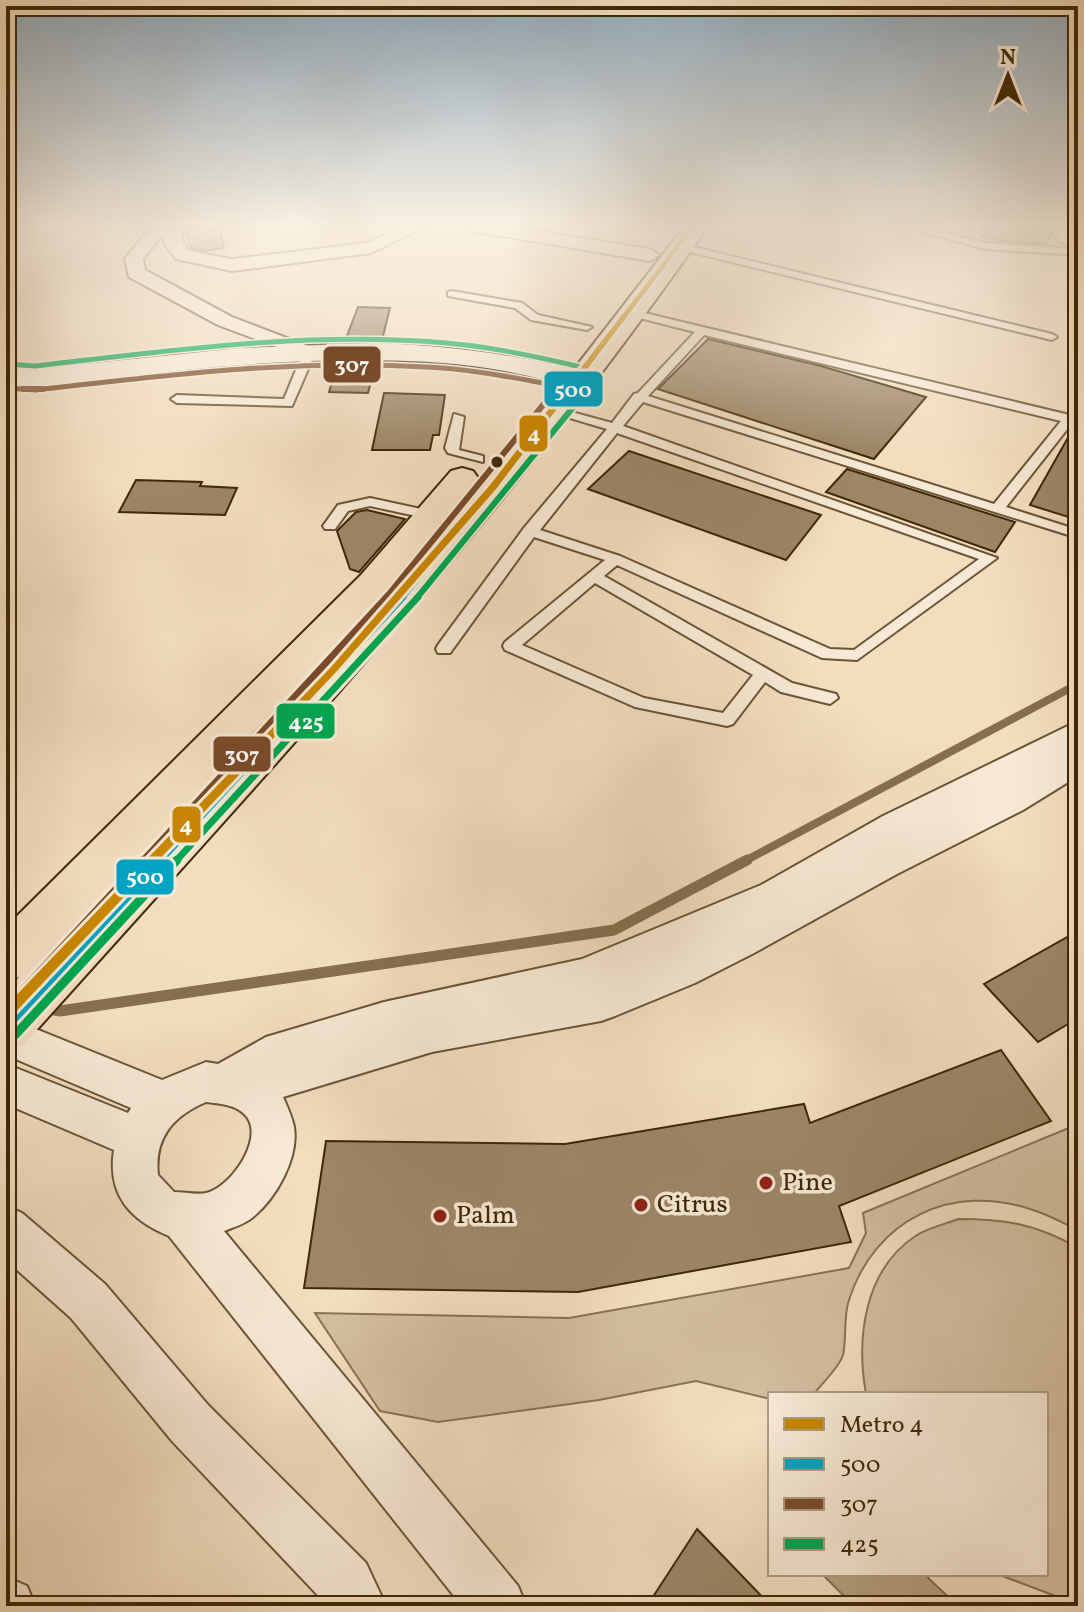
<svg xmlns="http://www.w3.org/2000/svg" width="1084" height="1612" viewBox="0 0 1084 1612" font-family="Vollkorn,serif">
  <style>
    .green { fill: #d3bea0; stroke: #887354; stroke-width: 2 }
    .water { fill: #b59f80; stroke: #856f50; stroke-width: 2 }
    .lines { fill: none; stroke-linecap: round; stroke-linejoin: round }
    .stream-far1 { stroke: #856f50; stroke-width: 8 }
    .stream { stroke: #856f50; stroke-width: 11 }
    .building { fill: #9c8667; stroke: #3e2807; stroke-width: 2 }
    .lane-casing { stroke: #6b5535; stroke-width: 4 }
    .street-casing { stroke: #6b5535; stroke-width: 4 }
    .secondary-casing { stroke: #3e2807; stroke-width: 4 }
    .primary-casing { stroke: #3e2807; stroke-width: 4 }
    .lane { fill: #f7e9d5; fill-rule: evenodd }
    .street { fill: #f7e9d5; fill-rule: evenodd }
    .secondary { fill: #f7e9d5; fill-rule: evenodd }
    .primary { fill: #f2ddbf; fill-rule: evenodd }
    .bus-1-far3-casing { stroke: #f7e9d5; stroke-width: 8 }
    .bus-1-far2-casing { stroke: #f7e9d5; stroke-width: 10 }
    .bus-1-far1-casing { stroke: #f7e9d5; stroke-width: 13 }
    .bus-1-casing { stroke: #f7e9d5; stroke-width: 15 }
    .bus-2-far3-casing { stroke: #f7e9d5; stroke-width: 8 }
    .bus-2-far2-casing { stroke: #f7e9d5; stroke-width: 10 }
    .bus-2-far1-casing { stroke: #f7e9d5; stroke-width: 13 }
    .bus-2-casing { stroke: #f7e9d5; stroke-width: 15 }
    .bus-3-far3-casing { stroke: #f7e9d5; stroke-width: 8 }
    .bus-3-far2-casing { stroke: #f7e9d5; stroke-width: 10 }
    .bus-3-far1-casing { stroke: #f7e9d5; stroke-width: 13 }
    .bus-3-casing { stroke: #f7e9d5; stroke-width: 15 }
    .bus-1-far3 { stroke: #03a3c4; stroke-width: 5 }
    .bus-1-far2 { stroke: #03a3c4; stroke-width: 6 }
    .bus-1-far1 { stroke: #03a3c4; stroke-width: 7 }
    .bus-1 { stroke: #03a3c4; stroke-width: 9 }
    .bus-2-far3 { stroke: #7a4b2a; stroke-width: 5 }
    .bus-2-far2 { stroke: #7a4b2a; stroke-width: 6 }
    .bus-2-far1 { stroke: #7a4b2a; stroke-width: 7 }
    .bus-2 { stroke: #7a4b2a; stroke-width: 9 }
    .bus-3-far3 { stroke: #00a651; stroke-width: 5 }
    .bus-3-far2 { stroke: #00a651; stroke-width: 6 }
    .bus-3-far1 { stroke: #00a651; stroke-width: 7 }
    .bus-3 { stroke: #00a651; stroke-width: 9 }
    .metro-1-casing { stroke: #f7e9d5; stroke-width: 6 }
    .metro-1 { fill: #c98602; fill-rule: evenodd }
    .bus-dot { fill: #3e2807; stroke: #f7e9d5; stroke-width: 3 }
    .poi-dot { fill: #8f2418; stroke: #f7e9d5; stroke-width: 3 }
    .labels { text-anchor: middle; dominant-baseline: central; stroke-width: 7; stroke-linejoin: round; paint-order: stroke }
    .near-poi-label { font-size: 26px; fill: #3e2807; stroke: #f7e9d5; text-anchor: start }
    .line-badge { stroke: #f7e9d5; stroke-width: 3 }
    .badge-label { font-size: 22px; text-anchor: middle; font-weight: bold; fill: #fff }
  </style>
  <rect width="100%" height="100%" fill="#f2ddbf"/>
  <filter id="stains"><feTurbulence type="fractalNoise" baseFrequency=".0025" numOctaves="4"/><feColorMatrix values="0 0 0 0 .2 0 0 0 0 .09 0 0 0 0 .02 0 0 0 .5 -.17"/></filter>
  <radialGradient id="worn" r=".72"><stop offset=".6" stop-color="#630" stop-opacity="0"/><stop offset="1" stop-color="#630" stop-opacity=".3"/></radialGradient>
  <path class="green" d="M 1078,1050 L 1078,1230 C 1063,1223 1049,1215 1033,1210 C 952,1182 875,1219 849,1300 C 843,1318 847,1337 843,1355 C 839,1368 822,1383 814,1394 L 770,1394 L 770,1399 L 696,1381 L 599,1400 L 438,1422 L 380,1411 L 315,1313 L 569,1318 L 849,1268 L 866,1233 L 863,1213 L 1076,1125 L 1072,1055 Z
    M 958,1219 C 1005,1219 1037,1224 1078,1248 L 1078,1597 L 1058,1597 L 997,1574 L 1046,1574 L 1046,1394 L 866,1394 C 856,1338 864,1269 917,1235 C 928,1228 945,1224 958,1219 Z"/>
  <path class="water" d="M 822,1574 L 924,1574 L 958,1606 L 854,1606 Z"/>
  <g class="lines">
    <path class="stream-far1" d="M 743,862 L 1078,684"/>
    <path class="stream" d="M 45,1008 L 60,1011 L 614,930 L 747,860"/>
  </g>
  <path class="building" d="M 183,226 L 219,226 L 224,248 L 204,251 L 191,248 Z
    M 982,226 L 1048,226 L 1052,234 L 1046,244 L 1002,241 L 981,237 Z
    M 358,307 L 390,308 L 382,340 L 345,341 Z
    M 708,339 L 821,366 L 926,397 L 874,459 L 658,389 Z
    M 338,363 L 376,363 L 368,393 L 329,392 Z
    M 384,393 L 445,395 L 439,435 L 433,435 L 430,450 L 372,450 Z
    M 1074,427 L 1078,428 L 1078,520 L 1030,505 Z
    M 629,451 L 821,515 L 786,560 L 588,489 Z
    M 847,469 L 1015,522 L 995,552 L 826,492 Z
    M 136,480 L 202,482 L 200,486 L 237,488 L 225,515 L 119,512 Z
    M 367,510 L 405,519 L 359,572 L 350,569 L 337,531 L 356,512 Z
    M 1078,931 L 1078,1018 L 1038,1042 L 984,984 Z
    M 1001,1050 L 1051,1121 L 839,1206 L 851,1242 L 578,1292 L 304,1288 L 326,1141 L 565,1144 L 804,1104 L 810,1123 Z
    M 697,1529 L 771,1606 L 647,1606 Z"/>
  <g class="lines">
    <g class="lane-casing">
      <path id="lane" d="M 650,226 L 675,226 L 678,228 L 673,231 Z
        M 902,226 L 917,226 L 985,243 L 1078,249 L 1078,255 L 985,249 Z
        M 1051,226 L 1059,226 L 1066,237 L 1078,242 L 1078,248 L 1059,241 Z
        M 681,244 L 1052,334 L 1057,337 L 1052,340 L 678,249 L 676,247 Z
        M 452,291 L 522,303 L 538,315 L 592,327 L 587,330 L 531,320 L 515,308 L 448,296 L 448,292 Z
        M 632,310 L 1078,417 L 1078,425 L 1072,423 L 1006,507 L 1078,530 L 1078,538 L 643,402 L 623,426 L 997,558 L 857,660 L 822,658 L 617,565 L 604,576 L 792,683 L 836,694 L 838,698 L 830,704 L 781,692 L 765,682 L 733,724 L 727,726 L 635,707 L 505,650 L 503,646 L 505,642 L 605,560 L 534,537 L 450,653 L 438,653 L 436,649 L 438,645 L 524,528 L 607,429 L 553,413 L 553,407 L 612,423 L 634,394 L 638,393 L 695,332 L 628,315 L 628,311 ZM 704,335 L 1061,421 L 994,504 L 648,396 ZM 617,433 L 979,559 L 854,650 L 830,649 L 620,556 L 540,530 ZM 595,583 L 753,675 L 723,713 L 644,698 L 522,645 Z
        M 309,350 L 315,353 L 292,406 L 177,403 L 171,399 L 177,395 L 284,399 L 303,353 Z
        M 454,414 L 464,417 L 459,450 L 483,456 L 483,462 L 448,453 L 445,448 Z
        M 370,498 L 435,512 L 437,515 L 430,519 L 370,506 L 348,511 L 335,529 L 325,529 L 323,526 L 338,505 Z"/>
    </g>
    <g class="street-casing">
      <path id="street" d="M 152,226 L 180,226 L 183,243 L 189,251 L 232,259 L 367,243 L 404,226 L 426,226 L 371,253 L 232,271 L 176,259 L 165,244 L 163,234 L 143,259 L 145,270 L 232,317 L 316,349 L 320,353 L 316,357 L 309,359 L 218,325 L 129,277 L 125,259 Z
        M 463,226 L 503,226 L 650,249 L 659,255 L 650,261 L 472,231 Z
        M 1078,721 L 1078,776 L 1023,810 L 897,874 L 754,953 L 695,983 L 615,1016 L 601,1021 L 432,1052 L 283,1097 C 287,1106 292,1117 294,1127 C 299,1158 276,1198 253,1217 C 245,1224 234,1227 224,1231 L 518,1586 L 526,1606 L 462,1606 L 169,1236 C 130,1220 107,1195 114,1150 L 6,1104 L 6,1064 L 128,1113 L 131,1108 L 6,1055 L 6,1017 L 162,1080 L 206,1062 L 218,1064 L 266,1037 L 384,1002 L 582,959 L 761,885 L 883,816 ZM 1018,780 L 901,839 L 907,836 ZM 206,1102 C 220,1104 237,1104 247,1117 C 264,1140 230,1188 206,1193 C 197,1195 184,1192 174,1192 L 158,1175 C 154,1138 173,1116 206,1102 Z
        M 6,1206 L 22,1213 L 105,1284 L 208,1405 L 366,1563 L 386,1606 L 328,1606 L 172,1441 L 71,1318 L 6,1260 Z
        M 6,1577 L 27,1586 L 35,1606 L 6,1606 Z"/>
    </g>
    <g class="secondary-casing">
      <path id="secondary" d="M 377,343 C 451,346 520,355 591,373 L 595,379 L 591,385 L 581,388 C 535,377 490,366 443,363 C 306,353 171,371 35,387 L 6,384 L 6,368 L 35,369 L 240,348 Z"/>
    </g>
    <g class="primary-casing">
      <path id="primary" d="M 685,226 L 708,226 C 506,519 261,779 24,1044 L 6,1051 L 6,991 L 19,977 L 6,982 L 6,927 L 361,575 L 451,471 L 462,468 L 473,471 L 478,478 L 473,485 L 387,591 L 221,766 L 378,603 L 547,404 Z"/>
    </g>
    <use href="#lane" class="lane"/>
    <use href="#street" class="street"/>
    <use href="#secondary" class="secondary"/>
    <use href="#primary" class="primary"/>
    <g class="bus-1-far3-casing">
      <path id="bus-1-far3" d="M 571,391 L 697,226"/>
    </g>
    <g class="bus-1-far2-casing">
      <path id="bus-1-far2" d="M 401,599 L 573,389"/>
    </g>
    <g class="bus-1-far1-casing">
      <path id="bus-1-far1" d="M 159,862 L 403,597"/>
    </g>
    <g class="bus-1-casing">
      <path id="bus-1" d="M 6,1027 L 161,860"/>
    </g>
    <g class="bus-2-far3-casing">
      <path id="bus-2-far3" d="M 6,388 L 36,390 C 166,375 295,359 426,367 C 471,369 515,378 559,386 L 555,391"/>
    </g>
    <g class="bus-2-far2-casing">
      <path id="bus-2-far2" d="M 23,389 L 43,389
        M 385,599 L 556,389"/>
    </g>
    <g class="bus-2-far1-casing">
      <path id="bus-2-far1" d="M 142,862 L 387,597"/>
    </g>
    <g class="bus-2-casing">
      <path id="bus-2" d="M 6,1009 L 144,860"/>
    </g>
    <g class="bus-3-far3-casing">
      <path id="bus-3-far3" d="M 7,364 L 35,366 C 172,350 309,331 447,343 C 494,347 540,357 585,368 L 593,379 L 587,391"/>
    </g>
    <g class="bus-3-far2-casing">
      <path id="bus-3-far2" d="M 416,599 L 588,389"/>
    </g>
    <g class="bus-3-far1-casing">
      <path id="bus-3-far1" d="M 175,862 L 418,597"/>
    </g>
    <g class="bus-3-casing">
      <path id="bus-3" d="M 15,1035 L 177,860"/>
    </g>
    <use href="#bus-1-far3" class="bus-1-far3"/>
    <use href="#bus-1-far2" class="bus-1-far2"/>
    <use href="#bus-1-far1" class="bus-1-far1"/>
    <use href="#bus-1" class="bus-1"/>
    <use href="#bus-2-far3" class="bus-2-far3"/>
    <use href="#bus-2-far2" class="bus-2-far2"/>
    <use href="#bus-2-far1" class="bus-2-far1"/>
    <use href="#bus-2" class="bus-2"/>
    <use href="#bus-3-far3" class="bus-3-far3"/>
    <use href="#bus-3-far2" class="bus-3-far2"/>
    <use href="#bus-3-far1" class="bus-3-far1"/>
    <use href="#bus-3" class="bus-3"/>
    <g class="metro-1-casing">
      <path id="metro-1" d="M 691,226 L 696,226 L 496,489 L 337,671 L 10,1018 L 6,1019 L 6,1006 L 331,667 L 490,485 Z"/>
    </g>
    <use href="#metro-1" class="metro-1"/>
  </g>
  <linearGradient id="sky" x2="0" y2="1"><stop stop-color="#93acbe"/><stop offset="0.5" stop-color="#f9f0e2"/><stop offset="1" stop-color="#f9f0e2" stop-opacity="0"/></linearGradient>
  <rect width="1084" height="451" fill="url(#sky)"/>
  <circle class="bus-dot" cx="497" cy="462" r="7"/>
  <g class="poi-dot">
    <circle cx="766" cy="1183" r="8"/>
    <circle cx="641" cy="1205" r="8"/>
    <circle cx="440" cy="1216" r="8"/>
  </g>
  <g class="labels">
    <g class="near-poi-label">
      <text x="782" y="1183">Pine</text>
      <text x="657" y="1205">Citrus</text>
      <text x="456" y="1216">Palm</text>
    </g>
  </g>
  <g class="line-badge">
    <rect x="322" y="345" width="60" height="39" rx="8" fill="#7a4b2a"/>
    <rect x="543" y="370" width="61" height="38" rx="8" fill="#03a3c4"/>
    <rect x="518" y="414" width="31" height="39" rx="8" fill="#c98602"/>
    <rect x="275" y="702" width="61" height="38" rx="8" fill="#00a651"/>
    <rect x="212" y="735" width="60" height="38" rx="8" fill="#7a4b2a"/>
    <rect x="171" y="805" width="31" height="39" rx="8" fill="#c98602"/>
    <rect x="115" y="858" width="60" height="38" rx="8" fill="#03a3c4"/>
  </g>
  <g class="badge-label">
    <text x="352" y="372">307</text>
    <text x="573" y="397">500</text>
    <text x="534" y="441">4</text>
    <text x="306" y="729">425</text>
    <text x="242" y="762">307</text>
    <text x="186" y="832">4</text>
    <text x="145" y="884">500</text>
  </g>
  <rect width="1084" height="1612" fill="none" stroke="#f2ddbf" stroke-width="32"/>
  <rect x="8" y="8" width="1068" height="1596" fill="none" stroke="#3e2807" stroke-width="4"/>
  <rect x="16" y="16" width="1052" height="1580" fill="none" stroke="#3e2807" stroke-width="2"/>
  <rect x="768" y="1392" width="280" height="184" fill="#f7e9d5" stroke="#ad9c83" stroke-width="2"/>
  <rect x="784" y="1418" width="40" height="12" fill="#c98602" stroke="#ad9c83" stroke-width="2"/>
  <text x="840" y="1432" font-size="24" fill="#3e2807">Metro 4</text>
  <rect x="784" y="1458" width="40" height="12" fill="#03a3c4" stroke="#ad9c83" stroke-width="2"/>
  <text x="840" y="1472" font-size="24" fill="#3e2807">500</text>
  <rect x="784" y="1498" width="40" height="12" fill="#7a4b2a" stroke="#ad9c83" stroke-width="2"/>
  <text x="840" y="1512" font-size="24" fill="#3e2807">307</text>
  <rect x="784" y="1538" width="40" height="12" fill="#00a651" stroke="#ad9c83" stroke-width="2"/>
  <text x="840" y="1552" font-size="24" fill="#3e2807">425</text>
  <g transform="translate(1008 76)" stroke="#f7e9d5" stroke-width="6" paint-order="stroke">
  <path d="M0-6L14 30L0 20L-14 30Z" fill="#3e2807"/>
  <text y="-12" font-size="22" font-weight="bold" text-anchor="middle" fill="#3e2807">N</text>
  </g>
  <rect width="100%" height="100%" filter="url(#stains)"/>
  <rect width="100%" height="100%" fill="url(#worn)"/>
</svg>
